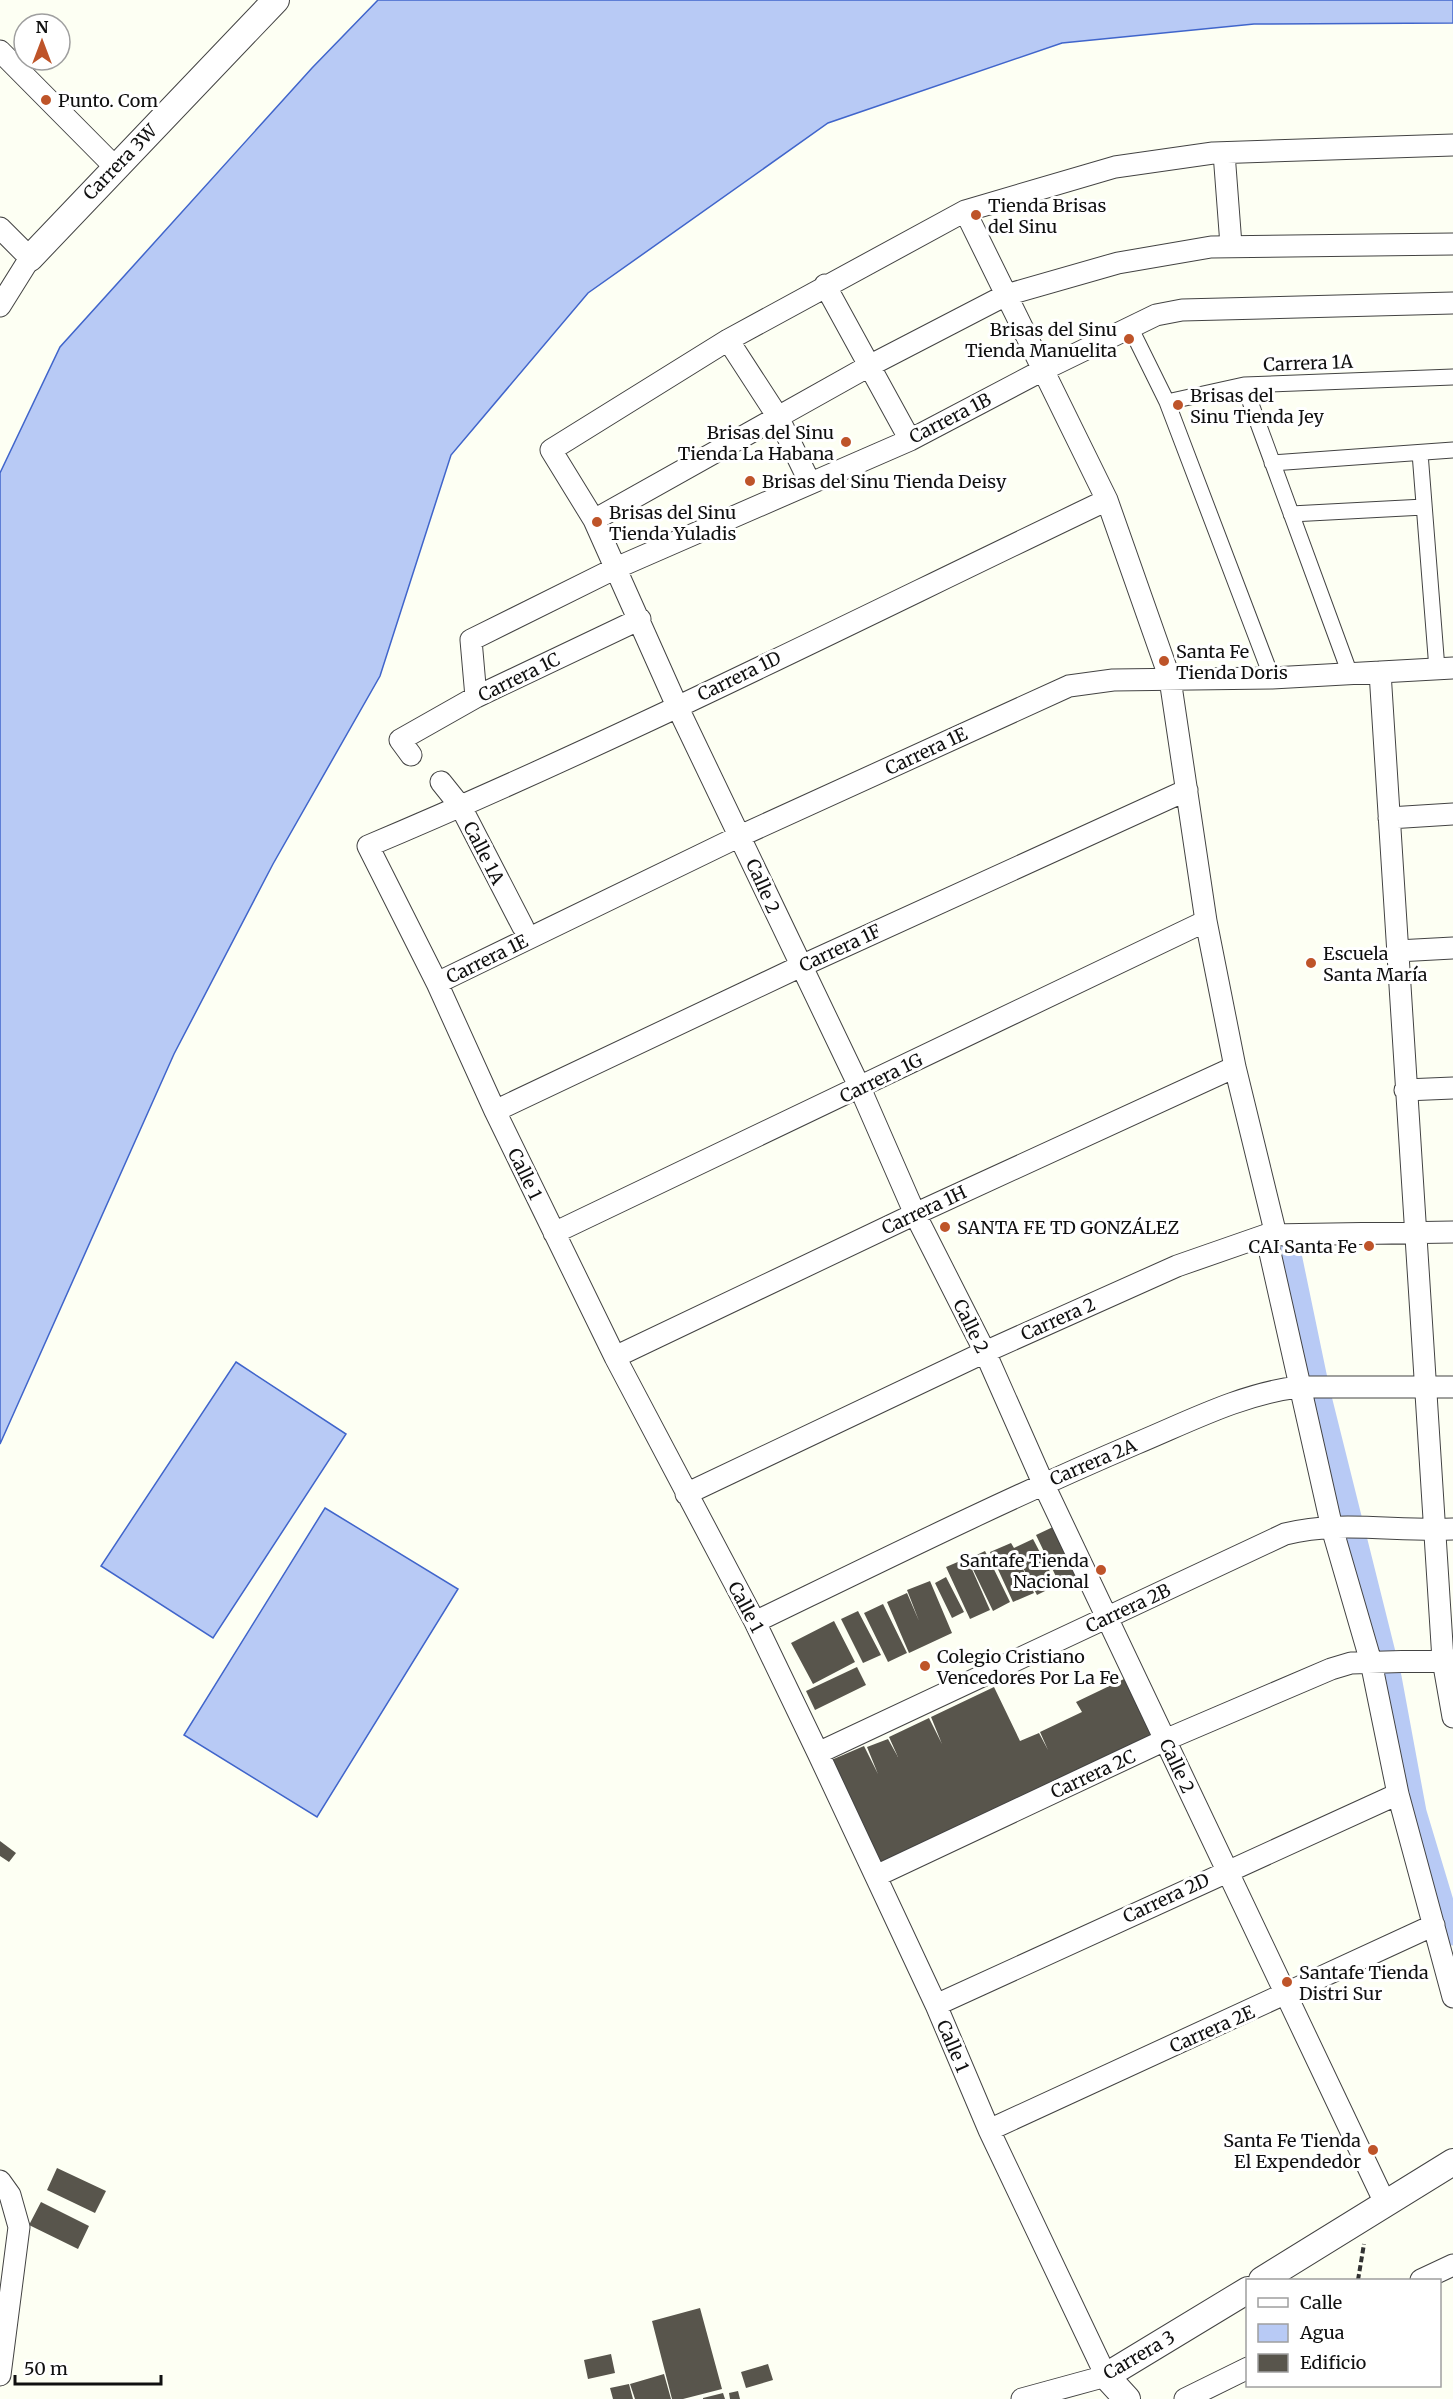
<svg xmlns="http://www.w3.org/2000/svg" width="1453" height="2399" viewBox="0 0 1453 2399" font-family="Merriweather,serif">
  <style>
    .water { fill: #b8caf5; stroke: #4065cb; stroke-width: 1.5 }
    .lines { fill: none; stroke-linecap: round; stroke-linejoin: round }
    .canal { stroke: #b8caf5; stroke-width: 21 }
    .building { fill: #58554c }
    .pedestrian-casing { stroke: #434343; stroke-width: 17 }
    .minor-casing { stroke: #434343; stroke-width: 23 }
    .tertiary-casing { stroke: #434343; stroke-width: 28 }
    .path { stroke: #323232; stroke-width: 4; stroke-dasharray: 6 3; stroke-linecap: butt }
    .pedestrian { stroke: #fff; stroke-width: 15 }
    .minor { stroke: #fff; stroke-width: 21 }
    .tertiary { stroke: #fff; stroke-width: 26 }
    .poi-dot { fill: #be5429; stroke: #fff; stroke-width: 2 }
    .labels { text-anchor: middle; dominant-baseline: central; stroke-width: 6; stroke-linejoin: round; paint-order: stroke }
    .poi-label { font-size: 18px; fill: #101010; stroke: #fff; text-anchor: start }
    .street-label { font-size: 18px; fill: #101010; stroke: #fff }
  </style>
  <rect width="100%" height="100%" fill="#fdfff3"/>
  <path class="water" d="M 378,0 L 1453,0 L 1453,23 L 1254,24 L 1062,43 L 828,123 L 588,293 L 451,455 L 380,676 L 273,864 L 174,1054 L 0,1444 L 0,473 L 60,347 L 312,68 Z
    M 236,1362 L 346,1434 L 213,1638 L 101,1566 Z
    M 325,1508 L 458,1589 L 317,1817 L 184,1735 Z"/>
  <g class="lines">
    <path class="canal" d="M 1288,1240 L 1319,1389 L 1391,1677 L 1416,1812 L 1453,1935"/>
  </g>
  <path class="building" d="M 1053,1527 L 1078,1579 L 1061,1587 L 1036,1535 Z
    M 1033,1539 L 1057,1585 L 1037,1595 L 1018,1558 L 1034,1593 L 1013,1602 L 990,1552 L 1011,1543 L 1014,1548 Z
    M 985,1551 L 1010,1602 L 993,1611 L 968,1559 Z
    M 967,1558 L 990,1610 L 970,1619 L 946,1567 Z
    M 946,1577 L 964,1612 L 952,1618 L 935,1583 Z
    M 930,1581 L 952,1633 L 909,1653 L 887,1602 L 907,1593 L 919,1621 L 907,1590 Z
    M 883,1604 L 907,1653 L 888,1662 L 864,1613 Z
    M 858,1611 L 881,1655 L 863,1663 L 841,1619 Z
    M 834,1621 L 855,1662 L 813,1684 L 791,1643 Z
    M 857,1667 L 866,1685 L 815,1710 L 806,1691 Z
    M 1124,1679 L 1156,1744 L 882,1873 L 829,1761 L 864,1746 L 878,1774 L 867,1747 L 888,1739 L 898,1757 L 889,1737 L 929,1718 L 942,1744 L 931,1717 L 994,1687 L 1020,1741 L 1039,1733 L 1048,1750 L 1040,1732 L 1082,1712 L 1076,1702 Z
    M 0,1841 L 16,1853 L 9,1862 L 0,1856 Z
    M 57,2168 L 106,2191 L 95,2213 L 47,2190 Z
    M 41,2202 L 89,2226 L 78,2249 L 29,2225 Z
    M 700,2308 L 722,2389 L 683,2399 L 672,2399 L 652,2321 Z
    M 611,2354 L 615,2373 L 588,2379 L 584,2360 Z
    M 768,2364 L 773,2380 L 746,2388 L 741,2372 Z
    M 664,2374 L 671,2399 L 635,2399 L 630,2384 Z
    M 629,2384 L 633,2399 L 613,2399 L 610,2388 Z
    M 738,2391 L 740,2399 L 730,2399 L 729,2393 Z
    M 723,2393 L 725,2399 L 703,2399 L 703,2398 Z"/>
  <g class="lines">
    <g class="pedestrian-casing">
      <path id="pedestrian" d="M 1131,329 L 1167,402 L 1272,678
        M 1244,385 L 1350,674
        M 1167,402 L 1244,385 L 1453,377
        M 1420,453 L 1437,669
        M 1272,463 L 1453,450
        M 1291,514 L 1424,507"/>
    </g>
    <g class="minor-casing">
      <path id="minor" d="M 0,51 L 115,167
        M 1224,153 L 1231,245
        M 965,211 L 1107,500 L 1170,679 L 1206,921 L 1235,1067 L 1276,1235
        M 0,228 L 30,258 L 0,306
        M 825,285 L 910,440
        M 728,340 L 778,417 L 810,483
        M 594,520 L 869,366 L 1006,295 L 1118,263 L 1211,247 L 1453,244
        M 1380,672 L 1443,1660 L 1453,1717
        M 476,697 L 471,640 L 616,568 L 910,440 L 1043,370 L 1156,315 L 1182,310 L 1453,303
        M 411,755 L 400,740 L 476,697 L 640,619
        M 441,782 L 461,807 L 523,927
        M 1389,818 L 1453,814
        M 1397,951 L 1453,948
        M 437,983 L 740,836 L 1069,686 L 1113,680 L 1272,678 L 1453,668
        M 1405,1090 L 1453,1088
        M 495,1111 L 799,967 L 1187,790
        M 554,1233 L 1206,921
        M 1266,1235 L 1332,1528 L 1371,1662 L 1398,1794 L 1453,1997
        M 615,1357 L 915,1214 L 1235,1067
        M 686,1494 L 985,1352 L 1177,1266 L 1266,1235 L 1453,1232
        M 755,1622 C 881,1561 1006,1499 1135,1444 C 1188,1422 1241,1394 1298,1387 L 1453,1387
        M 818,1753 L 1285,1534 C 1340,1520 1397,1532 1453,1529
        M 876,1876 L 1165,1740 L 1331,1669 L 1351,1663 L 1453,1660
        M 936,2005 L 1398,1794
        M 989,2130 L 1434,1925
        M 0,2181 L 10,2195 L 19,2227 L 0,2375
        M 1386,2205 L 1043,1483 L 985,1352 L 915,1214 L 860,1088 L 677,706 L 594,520 L 551,450 L 728,340 L 965,211 L 1115,167 L 1213,153 L 1453,145
        M 1421,2280 L 1453,2265
        M 1022,2399 L 1106,2376 L 989,2130 L 936,2005 L 818,1753 L 755,1622 L 615,1357 L 495,1111 L 437,983 L 368,846 C 618,741 862,617 1107,500
        M 1185,2399 L 1248,2368"/>
    </g>
    <g class="tertiary-casing">
      <path id="tertiary" d="M 30,258 L 276,0
        M 1262,2280 L 1453,2162
        M 1127,2399 L 1106,2376 L 1248,2290"/>
    </g>
    <path class="path" d="M 1358,2280 L 1364,2244"/>
    <use href="#pedestrian" class="pedestrian"/>
    <use href="#minor" class="minor"/>
    <use href="#tertiary" class="tertiary"/>
  </g>
  <g class="poi-dot">
    <circle cx="46" cy="100" r="6"/>
    <circle cx="976" cy="215" r="6"/>
    <circle cx="1129" cy="339" r="6"/>
    <circle cx="1178" cy="405" r="6"/>
    <circle cx="846" cy="442" r="6"/>
    <circle cx="750" cy="481" r="6"/>
    <circle cx="597" cy="522" r="6"/>
    <circle cx="1164" cy="661" r="6"/>
    <circle cx="1311" cy="963" r="6"/>
    <circle cx="945" cy="1227" r="6"/>
    <circle cx="1369" cy="1246" r="6"/>
    <circle cx="1101" cy="1570" r="6"/>
    <circle cx="925" cy="1666" r="6"/>
    <circle cx="1287" cy="1982" r="6"/>
    <circle cx="1373" cy="2150" r="6"/>
  </g>
  <g class="labels">
    <g class="poi-label">
      <text x="58" y="100">Punto. Com</text>
      <text x="988" y="205">Tienda Brisas<tspan x="988" dy="21">del Sinu</tspan></text>
      <text x="1117" y="329" text-anchor="end">Brisas del Sinu<tspan x="1117" dy="21">Tienda Manuelita</tspan></text>
      <text x="1190" y="395">Brisas del<tspan x="1190" dy="21">Sinu Tienda Jey</tspan></text>
      <text x="834" y="432" text-anchor="end">Brisas del Sinu<tspan x="834" dy="21">Tienda La Habana</tspan></text>
      <text x="762" y="481">Brisas del Sinu Tienda Deisy</text>
      <text x="609" y="512">Brisas del Sinu<tspan x="609" dy="21">Tienda Yuladis</tspan></text>
      <text x="1176" y="651">Santa Fe<tspan x="1176" dy="21">Tienda Doris</tspan></text>
      <text x="1323" y="953">Escuela<tspan x="1323" dy="21">Santa María</tspan></text>
      <text x="957" y="1227">SANTA FE TD GONZÁLEZ</text>
      <text x="1357" y="1246" text-anchor="end">CAI Santa Fe</text>
      <text x="1089" y="1560" text-anchor="end">Santafe Tienda<tspan x="1089" dy="21">Nacional</tspan></text>
      <text x="937" y="1656">Colegio Cristiano<tspan x="937" dy="21">Vencedores Por La Fe</tspan></text>
      <text x="1299" y="1972">Santafe Tienda<tspan x="1299" dy="21">Distri Sur</tspan></text>
      <text x="1361" y="2140" text-anchor="end">Santa Fe Tienda<tspan x="1361" dy="21">El Expendedor</tspan></text>
    </g>
    <g class="street-label">
      <text transform="translate(120 162) rotate(-46)">Carrera 3W</text>
      <text transform="translate(1308 363) rotate(-2)">Carrera 1A</text>
      <text transform="translate(950 418) rotate(-27)">Carrera 1B</text>
      <text transform="translate(739 676) rotate(-26)">Carrera 1D</text>
      <text transform="translate(519 677) rotate(-26)">Carrera 1C</text>
      <text transform="translate(926 751) rotate(-25)">Carrera 1E</text>
      <text transform="translate(484 853) rotate(63)">Calle 1A</text>
      <text transform="translate(763 886) rotate(66)">Calle 2</text>
      <text transform="translate(840 948) rotate(-25)">Carrera 1F</text>
      <text transform="translate(487 959) rotate(-26)">Carrera 1E</text>
      <text transform="translate(881 1078) rotate(-26)">Carrera 1G</text>
      <text transform="translate(525 1174) rotate(64)">Calle 1</text>
      <text transform="translate(924 1210) rotate(-25)">Carrera 1H</text>
      <text transform="translate(1058 1319) rotate(-24)">Carrera 2</text>
      <text transform="translate(971 1326) rotate(64)">Calle 2</text>
      <text transform="translate(1093 1462) rotate(-23)">Carrera 2A</text>
      <text transform="translate(746 1607) rotate(62)">Calle 1</text>
      <text transform="translate(1128 1608) rotate(-25)">Carrera 2B</text>
      <text transform="translate(1177 1766) rotate(65)">Calle 2</text>
      <text transform="translate(1093 1774) rotate(-25)">Carrera 2C</text>
      <text transform="translate(1166 1898) rotate(-25)">Carrera 2D</text>
      <text transform="translate(1212 2029) rotate(-24)">Carrera 2E</text>
      <text transform="translate(953 2046) rotate(67)">Calle 1</text>
      <text transform="translate(1139 2355) rotate(-30)">Carrera 3</text>
    </g>
  </g>
  <rect x="1246" y="2279" width="195" height="108" fill="#ffffff" stroke="#9f9f9f" stroke-width="1.5"/>
  <rect x="1258" y="2298" width="30" height="9" fill="#ffffff" stroke="#9f9f9f" stroke-width="1.5"/>
  <text x="1300" y="2309" font-size="18" fill="#101010">Calle</text>
  <rect x="1258" y="2324" width="30" height="18" fill="#b8caf5" stroke="#9f9f9f" stroke-width="1.5"/>
  <text x="1300" y="2339" font-size="18" fill="#101010">Agua</text>
  <rect x="1258" y="2354" width="30" height="18" fill="#58554c" stroke="#9f9f9f" stroke-width="1.5"/>
  <text x="1300" y="2369" font-size="18" fill="#101010">Edificio</text>
  <g transform="translate(42 42)"><circle r="28" fill="#ffffff" stroke="#9f9f9f" stroke-width="1.5"/>
  <path d="M0-4.5L10 22L0 15L-10 22Z" fill="#be5429"/>
  <text y="-9" font-size="16" font-weight="bold" text-anchor="middle" fill="#101010">N</text>
  </g>
  <path d="M15 2375v9h146v-9" fill="none" stroke="#101010" stroke-width="3"/>
  <text x="24" y="2375" font-size="18" fill="#101010" stroke="#ffffff" stroke-width="4.5" paint-order="stroke">50 m</text>
</svg>
